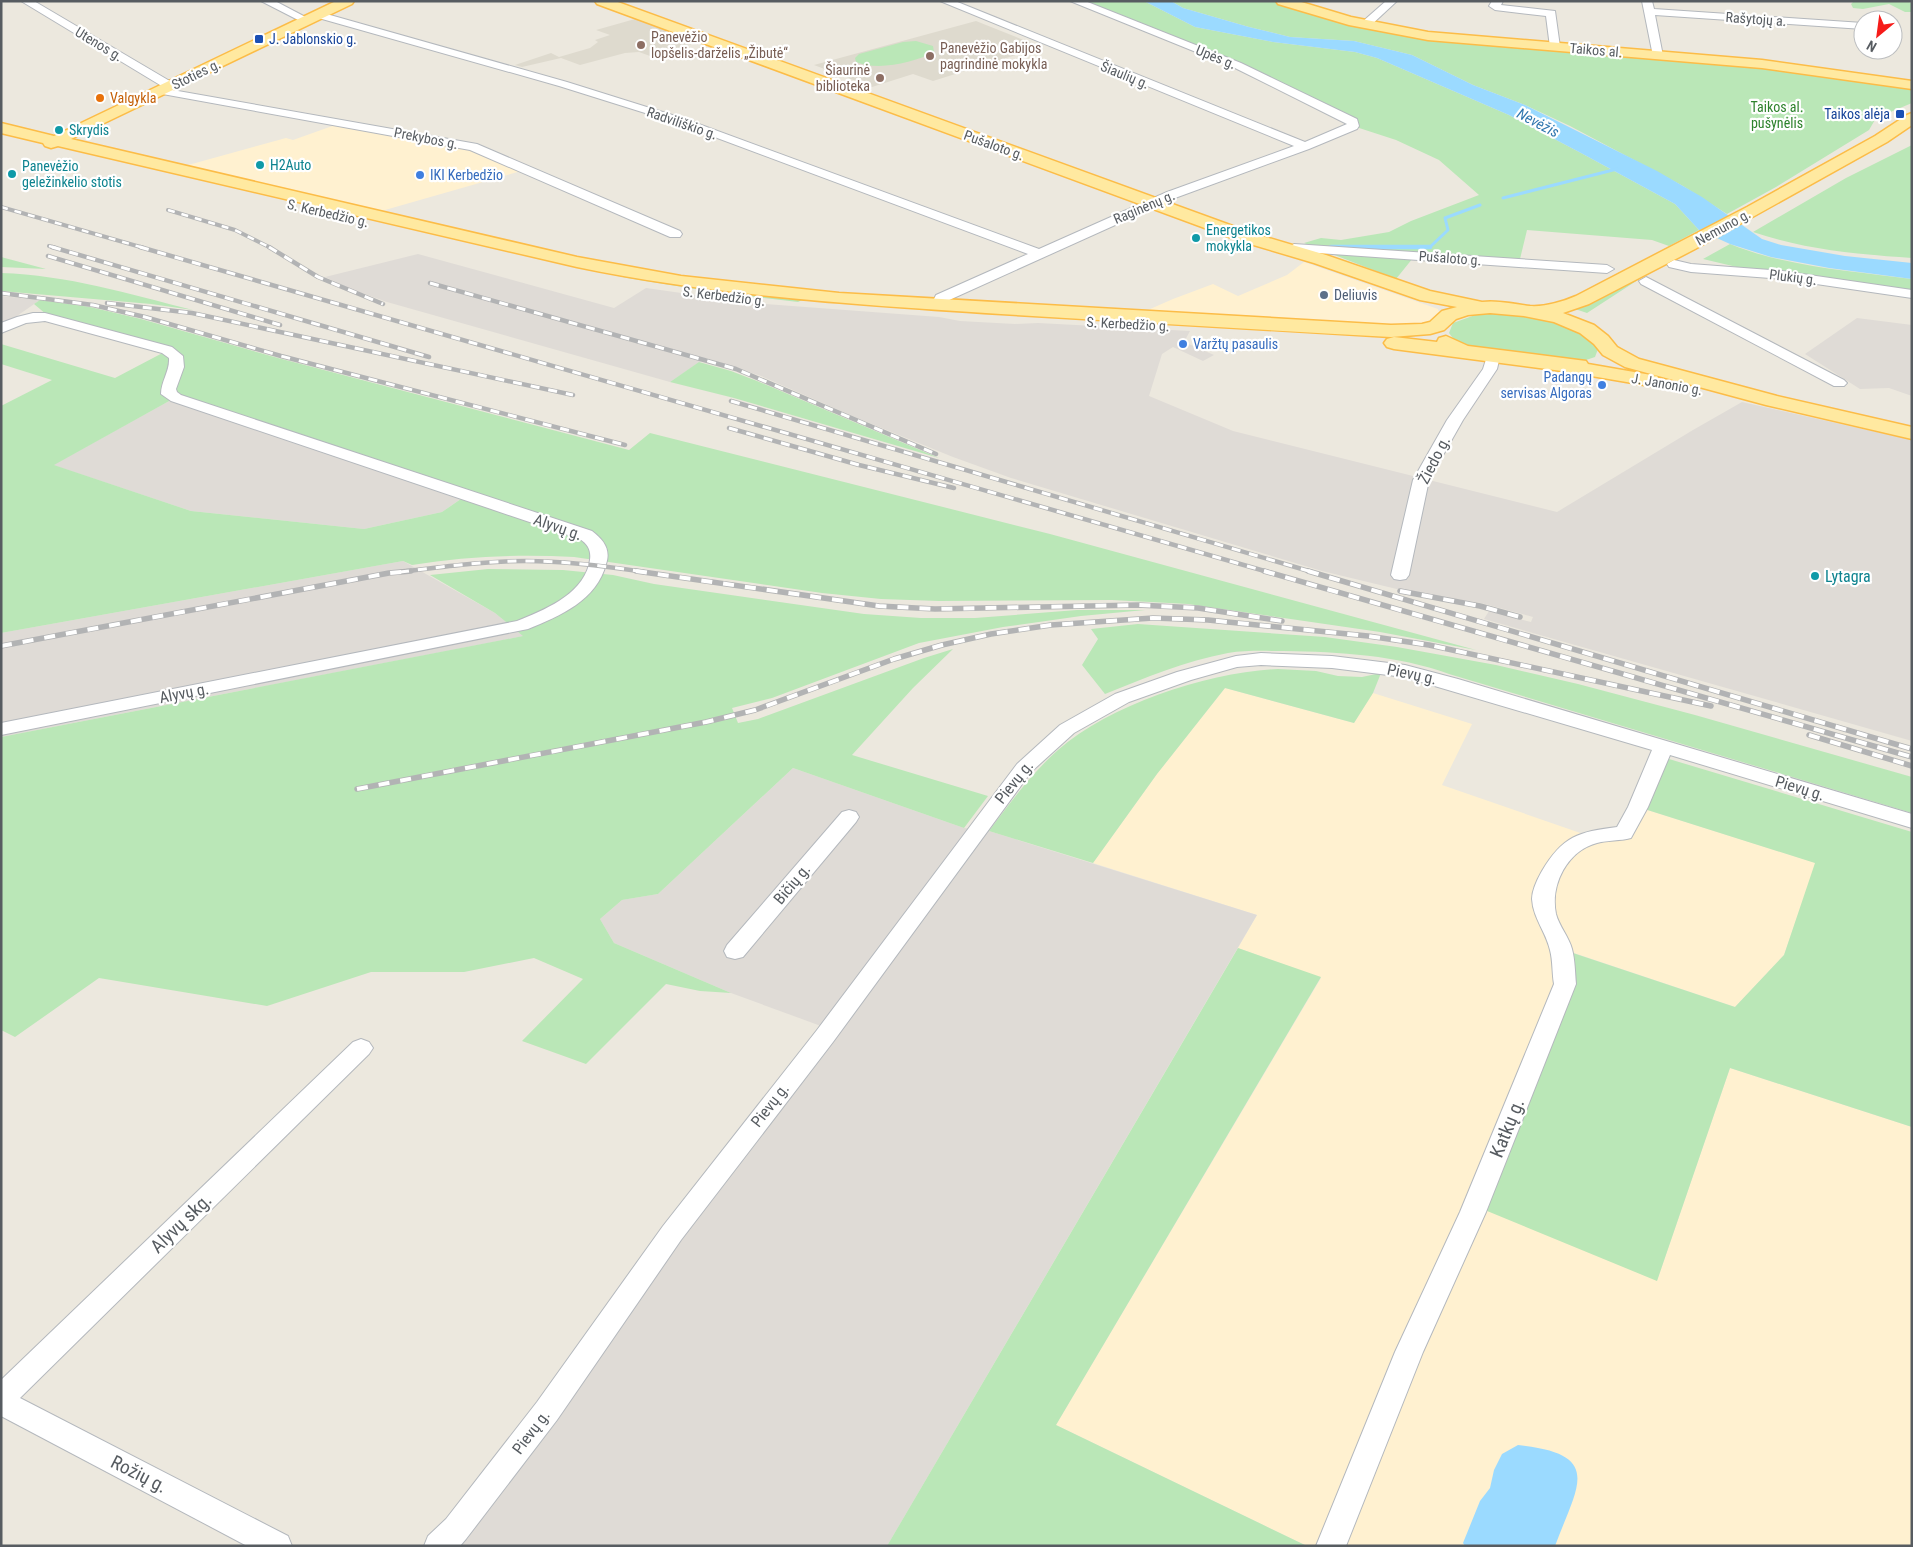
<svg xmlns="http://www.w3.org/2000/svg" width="1913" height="1547" viewBox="0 0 1913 1547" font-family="'Roboto Condensed',sans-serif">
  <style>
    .commercial { fill: #fff1d0 }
    .industrial { fill: #dfdbd6 }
    .education { fill: #dedace }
    .green { fill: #bae7b7; fill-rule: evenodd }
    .water { fill: #9bdaff }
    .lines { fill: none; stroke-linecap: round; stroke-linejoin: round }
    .stream-far1 { stroke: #9bdaff; stroke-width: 3 }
    .stream { stroke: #9bdaff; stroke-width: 4.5 }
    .minor-casing { stroke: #b4b8bd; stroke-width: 2 }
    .major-casing { stroke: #fcbc47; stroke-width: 3 }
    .minor { fill: #fff; fill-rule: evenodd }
    .major { fill: #ffe9a0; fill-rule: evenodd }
    .rail-far2-casing { stroke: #b2b3b4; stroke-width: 4 }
    .rail-far1-casing { stroke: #b2b3b4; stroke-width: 4.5 }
    .rail-casing { stroke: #b2b3b4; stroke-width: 5.5 }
    .rail-far2 { stroke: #fff; stroke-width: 2.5; stroke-dasharray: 7; stroke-linecap: butt }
    .rail-far1 { stroke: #fff; stroke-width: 3; stroke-dasharray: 9; stroke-linecap: butt }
    .rail { stroke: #fff; stroke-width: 4; stroke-dasharray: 11; stroke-linecap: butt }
    .transit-dot { fill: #1a4fb4; stroke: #fff; stroke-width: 2 }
    .education-dot { fill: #8d6e63; stroke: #fff; stroke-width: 2 }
    .food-dot { fill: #e8710a; stroke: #fff; stroke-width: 2 }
    .culture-dot { fill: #0f9aa8; stroke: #fff; stroke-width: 2 }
    .shop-dot { fill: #3f7fe0; stroke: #fff; stroke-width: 2 }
    .service-dot { fill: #5c6f8a; stroke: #fff; stroke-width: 2 }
    .labels { text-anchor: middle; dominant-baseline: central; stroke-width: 4.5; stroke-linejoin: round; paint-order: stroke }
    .far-street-label { font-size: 14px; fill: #575c61; stroke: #fff }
    .far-education-label { font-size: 14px; fill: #785e54; stroke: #fff; text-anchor: start }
    .far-transit-label { font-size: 14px; fill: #164399; stroke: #fff; text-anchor: start }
    .far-food-label { font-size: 14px; fill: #c56008; stroke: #fff; text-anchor: start }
    .far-park-label { font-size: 14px; fill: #2e832d; stroke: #fff }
    .far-culture-label { font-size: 14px; fill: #0d838f; stroke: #fff; text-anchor: start }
    .far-shop-label { font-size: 14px; fill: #366cbe; stroke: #fff; text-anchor: start }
    .far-service-label { font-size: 14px; fill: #4e5e75; stroke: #fff; text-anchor: start }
    .far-water-label { font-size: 15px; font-style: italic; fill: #3077af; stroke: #fff }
    .street-label { font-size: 16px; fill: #575c61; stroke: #fff }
    .culture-label { font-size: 16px; fill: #0d838f; stroke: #fff; text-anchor: start }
    .near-street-label { font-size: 19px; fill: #575c61; stroke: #fff }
  </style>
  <rect width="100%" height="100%" fill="#ece8de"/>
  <path class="commercial" d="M 338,124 L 469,150 L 521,171 L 378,212 L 181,167 L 286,138 L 293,140 Z
    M 1304,262 L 1438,309 L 1439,312 L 1427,323 L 1415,327 L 1141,313 L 1173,299 L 1213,284 L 1238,296 L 1287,275 Z
    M 1225,688 L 1354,723 L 1373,693 L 1472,724 L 1442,785 L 1592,837 L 1624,833 L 1638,807 L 1816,863 L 1784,955 L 1735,1007 L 1562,949 L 1657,1281 L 1730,1068 L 1912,1127 L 1912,1546 L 1307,1546 L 1056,1425 L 1321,978 L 1238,948 L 1257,915 L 1093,863 L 1157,774 Z"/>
  <path class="industrial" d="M 418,254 L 614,308 L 646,288 L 752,303 L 939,317 L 960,321 L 1015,324 L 1038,323 L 1190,331 L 1184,342 L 1214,355 L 1203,361 L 1173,347 L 1162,354 L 1149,396 L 1233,431 L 1557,512 L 1693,430 L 1742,402 L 1912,440 L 1912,741 L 1484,619 L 1489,611 L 1531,622 L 1533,617 L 1481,603 L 1405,591 L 1322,571 L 1011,478 L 953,457 L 857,418 L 761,376 L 706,358 L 670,382 L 387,302 L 351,289 L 325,277 Z
    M 1,296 L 40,300 L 1,327 Z
    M 1857,318 L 1912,325 L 1912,396 L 1889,388 L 1860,389 L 1805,354 Z
    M 180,395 L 472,491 L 442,512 L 364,529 L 191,511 L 53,465 Z
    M 403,561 L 495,613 L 524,636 L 1,737 L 1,633 Z
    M 793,768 L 964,828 L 989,831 L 1257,915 L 887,1546 L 442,1546 L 735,1150 L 840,1033 L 731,993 L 614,943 L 600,919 L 622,900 L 658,894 Z"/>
  <path class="education" d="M 635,19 L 699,42 L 650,56 L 639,52 L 625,53 L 580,65 L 561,58 L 522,67 L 515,65 L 551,53 L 559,57 L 590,48 L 598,42 L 595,40 L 610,35 L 596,30 Z
    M 976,21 L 1041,47 L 933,81 L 913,74 L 872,87 L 814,65 Z"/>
  <path class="green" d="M 1075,1 L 1144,1 L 1195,27 L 1273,42 L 1355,52 L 1377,58 L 1509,115 L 1581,153 L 1675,204 L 1699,230 L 1669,246 L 1652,240 L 1527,230 L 1520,259 L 1417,253 L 1396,279 L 1304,243 L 1321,238 L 1341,240 L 1389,232 L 1411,221 L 1479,195 L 1439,160 L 1396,140 L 1353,126 L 1237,65 Z
    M 1171,1 L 1274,1 L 1353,25 L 1766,67 L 1911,89 L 1912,103 L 1876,118 L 1869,130 L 1776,187 L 1727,214 L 1683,186 L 1570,126 L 1525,105 L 1473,85 L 1412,55 L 1354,41 L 1290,37 L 1249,27 L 1183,8 Z
    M 1854,1 L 1908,1 L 1912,4 L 1912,12 L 1905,12 L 1889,4 L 1863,9 L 1853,8 L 1851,4 Z
    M 916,41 L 933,46 L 934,52 C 913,63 878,71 856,62 L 855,58 L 859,54 L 903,42 Z
    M 1912,145 L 1912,258 C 1855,254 1807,250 1753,232 L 1846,178 Z
    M 414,229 L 800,299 L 802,300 L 798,302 L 720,293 L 627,278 L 415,230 Z
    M 1730,244 C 1787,267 1852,271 1912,279 L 1912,293 L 1741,268 L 1703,259 Z
    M 1,257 L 46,269 L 1,267 Z
    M 1,273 C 67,275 129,294 193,310 L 151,304 L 1,291 Z
    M 1644,276 L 1587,313 L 1575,309 L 1639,277 Z
    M 40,300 L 90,307 L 141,319 L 278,358 L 629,450 L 650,433 L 1050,534 L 1476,650 L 1380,632 L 1188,604 L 1112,600 L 939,601 L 881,599 L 822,593 L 574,557 C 520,554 466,556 412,565 L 403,561 L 1,633 L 1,406 L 52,380 L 1,364 L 1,344 L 115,378 L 172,348 L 47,315 L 34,304 ZM 180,395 L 471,491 L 471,492 L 442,512 L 364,529 L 191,511 L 54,465 Z
    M 1481,313 C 1511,311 1582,319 1598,349 L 1595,357 L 1583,361 C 1552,358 1486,357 1460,344 C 1455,341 1452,337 1449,333 L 1453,323 Z
    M 699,362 L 731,371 L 757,381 L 939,458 L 734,398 L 670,382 Z
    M 488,569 L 563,570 L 613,575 L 654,584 L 864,614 L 921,618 L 975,618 L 1077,610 L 1145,610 L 1081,616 L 1003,627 L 919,643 L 772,698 L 732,708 L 738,723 L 758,719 L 924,658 L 953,649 L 913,688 L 852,755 L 988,796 L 964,828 L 793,768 L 658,894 L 622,900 L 600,919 L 614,943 L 731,993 L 700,991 L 666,984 L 586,1064 L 522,1041 L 583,979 L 534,958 L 464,972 L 371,972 L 267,1006 L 99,978 L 15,1037 L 1,1030 L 1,737 L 523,636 L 495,613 L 430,575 Z
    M 1138,624 L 1325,637 L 1397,647 L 1496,665 L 1578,684 L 1695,715 L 1912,777 L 1912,813 L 1449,674 C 1397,655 1340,652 1284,651 C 1266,651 1246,650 1228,653 C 1185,661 1145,678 1105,694 L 1082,665 L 1098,639 L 1091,629 Z
    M 1278,669 L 1316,671 L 1338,676 L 1362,677 L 1381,673 L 1373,693 L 1354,723 L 1225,688 L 1157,774 L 1093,863 L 989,831 C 1010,803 1032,773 1058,750 C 1111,704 1209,672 1278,669 Z
    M 1659,756 L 1912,832 L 1912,1127 L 1730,1068 L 1657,1281 L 1475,1206 L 1557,1001 L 1561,949 L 1735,1007 L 1784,955 L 1815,863 L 1638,807 Z
    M 1238,948 L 1321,977 L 1056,1425 L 1307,1546 L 887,1546 Z"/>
  <path class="water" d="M 1144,1 L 1171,1 L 1183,8 L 1249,27 L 1290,37 L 1354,41 L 1412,55 L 1473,85 L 1525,105 L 1657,171 L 1702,197 L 1762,239 L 1781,245 L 1845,256 L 1912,263 L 1912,279 L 1829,268 L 1771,257 L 1730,244 L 1699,230 L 1675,204 L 1581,153 L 1509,115 L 1377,58 L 1355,52 L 1273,42 L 1195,27 Z
    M 1518,1445 C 1605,1454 1577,1486 1555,1546 L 1465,1546 L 1463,1543 L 1480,1501 L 1490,1488 L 1494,1470 L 1502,1454 Z"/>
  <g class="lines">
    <path class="stream-far1" d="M 1503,198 L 1617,169
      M 1331,247 L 1430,247 L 1448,230 L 1445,218 L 1480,205"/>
    <path class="stream" d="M 1331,247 L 1430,247"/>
    <g class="minor-casing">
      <path id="minor" d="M 21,1 L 34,1 L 168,80 L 177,83 L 179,85 L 173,88 L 160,85 Z
        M 261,1 L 275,1 L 313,21 L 308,24 L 304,23 Z
        M 940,1 L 955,1 L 1305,142 L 1347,124 L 1233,67 L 1070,1 L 1085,1 L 1241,63 L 1357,119 L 1359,126 L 1357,129 L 1309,149 L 1175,198 L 947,301 L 943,308 L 938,309 L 931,305 L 936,295 L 1028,254 L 677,123 L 559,86 L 315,17 L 314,15 L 319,12 L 323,13 L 567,82 L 685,119 L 1039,249 L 1167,192 L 1294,146 Z
        M 1386,1 L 1397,1 L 1369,27 L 1361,27 L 1360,25 L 1361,23 Z
        M 1492,1 L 1503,1 L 1501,5 L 1555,11 L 1560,47 L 1559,49 L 1555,50 L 1550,47 L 1546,16 L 1495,10 L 1489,6 Z
        M 1642,1 L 1652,1 L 1654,9 L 1863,23 L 1863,29 L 1655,15 L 1663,56 L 1658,59 L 1653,56 Z
        M 161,88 L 477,144 L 680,231 L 682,234 L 680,237 L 670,237 L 470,150 L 157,93 L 155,91 L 157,89 Z
        M 1294,244 L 1607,265 L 1614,269 L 1607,273 L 1289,251 L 1287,248 Z
        M 1674,260 L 1691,264 L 1782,271 L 1912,290 L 1912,298 L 1782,279 L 1691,272 L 1669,267 L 1667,264 Z
        M 1646,277 L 1844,380 L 1847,383 L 1844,386 L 1834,386 L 1641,284 L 1639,281 Z
        M 33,313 L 45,313 L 172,347 L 183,356 L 184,367 L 176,389 L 177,392 L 181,395 L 592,531 C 604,540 611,550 606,564 C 597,600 560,616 528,629 L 1,735 L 1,723 L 517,621 C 544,610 580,596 589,565 C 592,553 590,546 580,539 L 171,401 L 161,394 C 161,381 170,371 169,358 L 162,353 L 45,321 L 26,323 L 1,333 L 1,323 L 17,317 Z
        M 1493,352 L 1498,353 L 1500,356 L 1497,369 L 1463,420 L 1429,480 L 1409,575 L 1406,579 L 1400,580 L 1394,579 L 1391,575 L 1413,480 L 1447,420 L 1483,369 L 1488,353 Z
        M 1261,653 L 1332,656 L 1405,665 L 1458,679 L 1912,814 L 1912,828 L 1670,755 L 1648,807 L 1631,838 C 1620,841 1608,840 1597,843 C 1567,851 1550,885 1556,914 C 1559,926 1569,937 1572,949 C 1575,960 1575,973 1576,984 L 1486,1212 L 1423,1352 L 1346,1546 L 1316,1546 L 1395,1352 L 1460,1212 L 1554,984 C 1552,973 1553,961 1550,950 C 1546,932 1533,918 1532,899 C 1532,890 1538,878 1542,871 C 1563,836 1578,832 1617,827 L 1628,807 L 1652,750 L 1404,677 L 1332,668 L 1261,665 L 1237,667 L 1191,680 L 1129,702 L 1074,733 L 1031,772 L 833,1042 L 681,1240 L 557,1420 L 466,1539 L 460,1546 L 424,1546 L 428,1536 L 446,1519 L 537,1402 L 663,1226 L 817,1030 L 1017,764 L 1060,725 L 1115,694 L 1177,672 L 1236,656 Z
        M 849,810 L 856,812 L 859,817 L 856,822 L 743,957 L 735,959 L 727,957 L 724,951 L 727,945 L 842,812 Z
        M 361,1039 L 369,1042 L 373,1048 L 369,1054 L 20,1398 L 288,1536 L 292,1546 L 247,1546 L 1,1416 L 1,1380 L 353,1042 Z"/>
    </g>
    <g class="major-casing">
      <path id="major" d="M 336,1 L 354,1 L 352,4 L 71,139 L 577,257 L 681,276 L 839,293 L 1391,325 L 1422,324 L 1430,322 L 1442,311 L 1457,307 L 1420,300 L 1314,263 L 1240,241 L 597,4 L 595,1 L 615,1 L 1252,233 L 1326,255 L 1430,291 L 1482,302 C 1498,300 1514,304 1530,306 C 1545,307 1562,302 1576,296 L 1747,207 L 1875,136 L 1907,115 L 1912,113 L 1912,125 L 1887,142 L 1695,249 L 1589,304 L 1563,313 L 1594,325 L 1608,336 L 1617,347 L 1639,359 L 1777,396 L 1912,427 L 1912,439 L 1766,405 L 1625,367 L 1603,355 L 1594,344 L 1580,333 L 1554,322 L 1524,316 L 1490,313 L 1468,315 L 1456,319 L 1444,330 L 1430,334 L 1391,337 C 1261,330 1131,322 1001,314 C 859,305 717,296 577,267 L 58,146 L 51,148 L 45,146 L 43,143 L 1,133 L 1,123 L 54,136 Z
        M 1276,1 L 1298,1 L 1351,17 L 1428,32 L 1762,60 L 1912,81 L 1912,89 L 1762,68 L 1428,40 L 1349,25 L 1278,4 Z
        M 1446,336 L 1468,346 L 1586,361 L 1588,364 L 1657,376 L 1660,380 L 1657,384 L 1650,386 L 1562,371 L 1394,349 L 1387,347 L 1384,343 L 1387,339 L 1394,337 L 1437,342 L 1439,338 Z"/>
    </g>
    <use href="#minor" class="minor"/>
    <use href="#major" class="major"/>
    <g class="rail-far2-casing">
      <path id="rail-far2" d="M 1,207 L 144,248
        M 168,210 L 235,230 L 271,248
        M 49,246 L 56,248"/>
    </g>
    <g class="rail-far1-casing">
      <path id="rail-far1" d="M 52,247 L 429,357
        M 140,247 L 1268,572
        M 269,247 L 318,277 L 383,304
        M 48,256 L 280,325
        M 430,283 L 736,369 L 936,454
        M 1,293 L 93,305 L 145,317 L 281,356 L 625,445
        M 107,303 L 192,313 L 573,395
        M 731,401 L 1312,572
        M 729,428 L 859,465 L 954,488
        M 400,572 C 442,567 484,561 526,561 C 566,561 605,566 644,572"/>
    </g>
    <g class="rail-casing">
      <path id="rail" d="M 636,571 L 879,606 L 935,609 L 1138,605 L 1198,608 L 1282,621
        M 1264,571 L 1912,757
        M 1308,571 L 1912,749
        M 1400,591 L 1480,606 L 1520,617
        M 1,646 L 389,573 L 411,571
        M 1809,735 L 1912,766
        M 357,789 L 706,722 L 755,710 L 894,659 L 942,645 L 991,634 L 1051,625 L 1153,618 L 1208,620 L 1368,636 L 1429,645 L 1711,706"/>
    </g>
    <use href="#rail-far2" class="rail-far2"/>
    <use href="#rail-far1" class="rail-far1"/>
    <use href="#rail" class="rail"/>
  </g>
  <g class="transit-dot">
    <rect x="254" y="34" width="10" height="10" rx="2.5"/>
    <rect x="1895" y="109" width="10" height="10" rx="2.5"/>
  </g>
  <g class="education-dot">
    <circle cx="641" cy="45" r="5"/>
    <circle cx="930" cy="56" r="5"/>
    <circle cx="880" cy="78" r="5"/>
  </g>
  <circle class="food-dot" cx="100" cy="98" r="5"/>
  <g class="culture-dot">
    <circle cx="59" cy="130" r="5"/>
    <circle cx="260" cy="165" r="5"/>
    <circle cx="12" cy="174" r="5"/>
    <circle cx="1196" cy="238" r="5"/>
    <circle cx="1815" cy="576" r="5"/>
  </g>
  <g class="shop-dot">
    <circle cx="420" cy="175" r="5"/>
    <circle cx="1183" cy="344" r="5"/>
    <circle cx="1602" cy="385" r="5"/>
  </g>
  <circle class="service-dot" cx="1324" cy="295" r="5"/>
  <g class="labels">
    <g class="far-street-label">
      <text transform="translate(1756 19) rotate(4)">Rašytojų a.</text>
      <text transform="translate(99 44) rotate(31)">Utenos g.</text>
      <text transform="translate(1596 50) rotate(5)">Taikos al.</text>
      <text transform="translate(1216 57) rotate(22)">Upės g.</text>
      <text transform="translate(196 74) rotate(-26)">Stoties g.</text>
      <text transform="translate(1125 75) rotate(22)">Šiaulių g.</text>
      <text transform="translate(682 123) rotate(19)">Radviliškio g.</text>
      <text transform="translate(426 138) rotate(11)">Prekybos g.</text>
      <text transform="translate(994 145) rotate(20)">Pušaloto g.</text>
      <text transform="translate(1144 207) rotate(-23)">Raginėnų g.</text>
      <text transform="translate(328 213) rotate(13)">S. Kerbedžio g.</text>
      <text transform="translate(1723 227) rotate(-29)">Nemuno g.</text>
      <text transform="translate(1450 258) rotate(4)">Pušaloto g.</text>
      <text transform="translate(1793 277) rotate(7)">Plukių g.</text>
      <text transform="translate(724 296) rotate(7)">S. Kerbedžio g.</text>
      <text transform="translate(1128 324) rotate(3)">S. Kerbedžio g.</text>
      <text transform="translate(1667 384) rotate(10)">J. Janonio g.</text>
    </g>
    <g class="far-education-label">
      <text x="651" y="37">Panevėžio<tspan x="651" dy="16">lopšelis-darželis „Žibutė“</tspan></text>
      <text x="940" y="48">Panevėžio Gabijos<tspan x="940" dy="16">pagrindinė mokykla</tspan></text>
      <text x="870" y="70" text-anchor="end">Šiaurinė<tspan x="870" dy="16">biblioteka</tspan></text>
    </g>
    <g class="far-transit-label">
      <text x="269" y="39">J. Jablonskio g.</text>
      <text x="1890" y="114" text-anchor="end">Taikos alėja</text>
    </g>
    <g class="far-food-label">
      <text x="110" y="98">Valgykla</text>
    </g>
    <g class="far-park-label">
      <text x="1777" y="107">Taikos al.<tspan x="1777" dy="16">pušynėlis</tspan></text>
    </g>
    <g class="far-culture-label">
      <text x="69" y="130">Skrydis</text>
      <text x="270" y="165">H2Auto</text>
      <text x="22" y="166">Panevėžio<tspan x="22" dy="16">geležinkelio stotis</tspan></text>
      <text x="1206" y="230">Energetikos<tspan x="1206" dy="16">mokykla</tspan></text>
    </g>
    <g class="far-shop-label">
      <text x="430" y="175">IKI Kerbedžio</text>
      <text x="1193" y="344">Varžtų pasaulis</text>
      <text x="1592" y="377" text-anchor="end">Padangų<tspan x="1592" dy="16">servisas Algoras</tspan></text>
    </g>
    <g class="far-service-label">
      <text x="1334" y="295">Deliuvis</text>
    </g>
    <g class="far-water-label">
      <text transform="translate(1538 123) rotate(28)">Nevėžis</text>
    </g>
    <g class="street-label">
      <text transform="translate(1434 460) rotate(-63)">Žiedo g.</text>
      <text transform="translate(558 527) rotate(19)">Alyvų g.</text>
      <text transform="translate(1412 674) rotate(12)">Pievų g.</text>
      <text transform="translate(184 693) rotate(-11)">Alyvų g.</text>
      <text transform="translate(1014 782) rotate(-51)">Pievų g.</text>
      <text transform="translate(1800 788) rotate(17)">Pievų g.</text>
      <text transform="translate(792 884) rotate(-50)">Bičių g.</text>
      <text transform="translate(770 1105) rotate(-52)">Pievų g.</text>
      <text transform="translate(531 1432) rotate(-53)">Pievų g.</text>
    </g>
    <g class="culture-label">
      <text x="1825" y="576">Lytagra</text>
    </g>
    <g class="near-street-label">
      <text transform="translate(1507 1128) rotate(-68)">Katkų g.</text>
      <text transform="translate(181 1223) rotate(-44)">Alyvų skg.</text>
      <text transform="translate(139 1474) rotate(27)">Rožių g.</text>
    </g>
  </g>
  <rect width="1913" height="1547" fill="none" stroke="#575c61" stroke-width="5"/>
  <g transform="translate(1878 35) rotate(209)"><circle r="24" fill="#ffffff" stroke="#bcbec0"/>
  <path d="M0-4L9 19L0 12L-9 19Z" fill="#f61b19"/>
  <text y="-8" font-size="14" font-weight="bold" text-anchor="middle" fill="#575c61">N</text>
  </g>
</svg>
